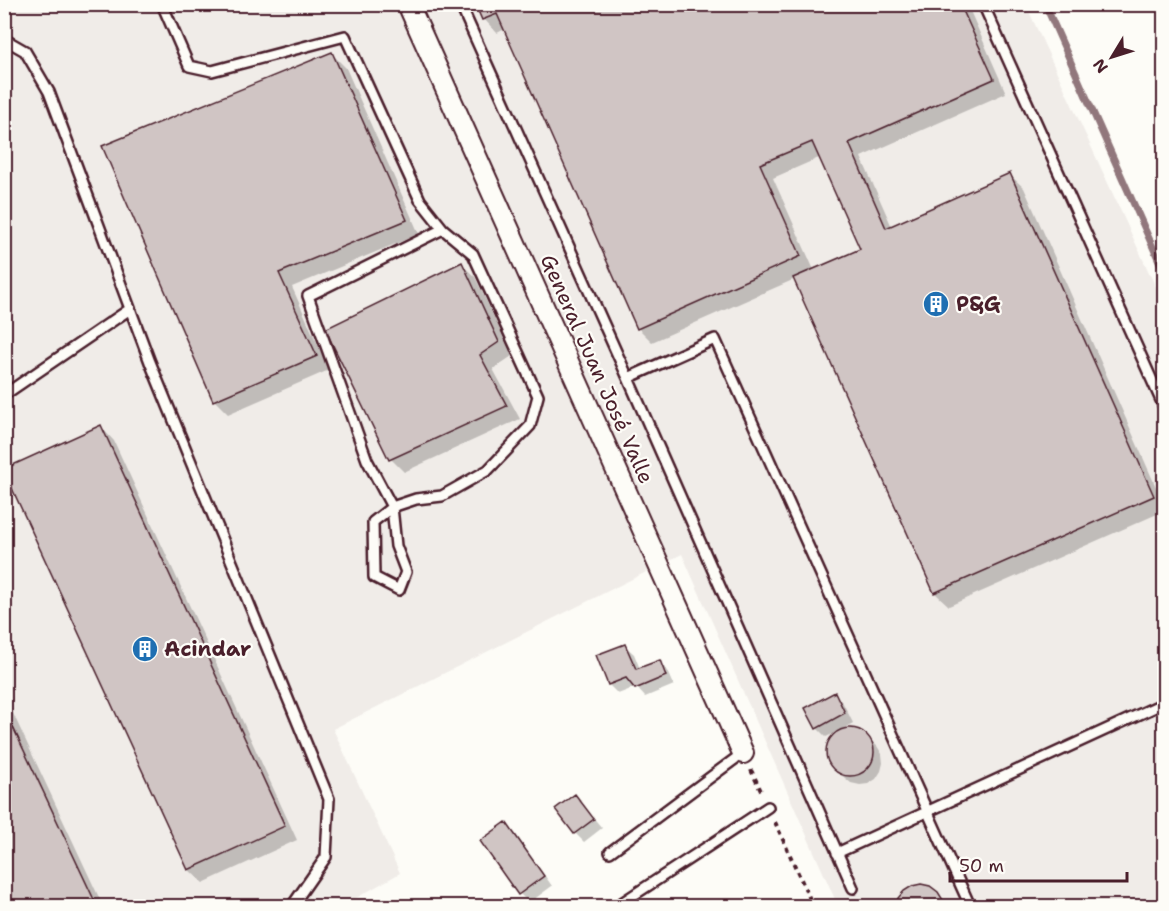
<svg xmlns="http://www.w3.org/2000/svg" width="1169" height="911" viewBox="0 0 1169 911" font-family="'Shantell Sans',sans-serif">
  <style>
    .built { fill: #f0ece8 }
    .shadow { fill: #0003; fill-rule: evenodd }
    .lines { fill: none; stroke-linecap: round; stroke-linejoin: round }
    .stream { stroke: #91777b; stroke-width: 7 }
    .building { fill: #d0c5c4; stroke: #4a1f2b; stroke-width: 1.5 }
    .lane-casing { stroke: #4a1f2b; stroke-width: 14 }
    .street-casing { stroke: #4a1f2b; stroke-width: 24 }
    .path { stroke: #4a1f2b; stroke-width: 4; stroke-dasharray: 4.5 4.5; stroke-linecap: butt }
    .lane { stroke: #fdfcf7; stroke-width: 9 }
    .street { stroke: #fdfcf7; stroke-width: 20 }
    .labels { text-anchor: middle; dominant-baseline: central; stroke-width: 4.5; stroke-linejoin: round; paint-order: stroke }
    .poi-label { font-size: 21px; font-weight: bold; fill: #4a1f2b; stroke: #fdfcf7; text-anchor: start }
    .street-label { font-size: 21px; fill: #4a1f2b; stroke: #fdfcf7 }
  </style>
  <rect width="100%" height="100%" fill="#fdfcf7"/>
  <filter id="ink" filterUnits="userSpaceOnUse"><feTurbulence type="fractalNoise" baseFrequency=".0167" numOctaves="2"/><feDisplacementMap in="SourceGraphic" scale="12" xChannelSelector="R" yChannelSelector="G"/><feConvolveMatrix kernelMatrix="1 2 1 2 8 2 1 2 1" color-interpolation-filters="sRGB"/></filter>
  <g filter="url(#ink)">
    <path class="built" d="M 5,5 L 1026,5 L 1164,305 L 1164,906 L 838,906 L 682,554 L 333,729 L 400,873 L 351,901 L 353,906 L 5,906 Z"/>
    <path class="shadow" d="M 477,4 L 967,4 L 1006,93 L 861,157 L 892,227 L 1010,175 L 1024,188 L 1164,505 L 1164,511 L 949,606 L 935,593 L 795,279 L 652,342 L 638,328 L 505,29 L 497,33 L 484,19 ZM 821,157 L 862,249 L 814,270 L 773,178 Z
      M 332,54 L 346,68 L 419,234 L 292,287 L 329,370 L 228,414 L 214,400 Z
      M 461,264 L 475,277 L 512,356 L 493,369 L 520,419 L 404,472 L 391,459 Z
      M 101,427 L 114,441 L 297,840 L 203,883 L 189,870 L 6,470 Z
      M 624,645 L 634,654 L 640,669 L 659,662 L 668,671 L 674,685 L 645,697 L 636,687 L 618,694 L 609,685 L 598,656 Z
      M 4,694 L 103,906 L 4,906 Z
      M 834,694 L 843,703 L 853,723 L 839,731 L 851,729 L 860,731 L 877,746 L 882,754 L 883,763 L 881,771 L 876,779 L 868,784 L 860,785 L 851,783 L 833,768 L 829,760 L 827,751 L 829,743 L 837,732 L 826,737 L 817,728 Z
      M 575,796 L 602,828 L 584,842 L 575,833 Z
      M 506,824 L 515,833 L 552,886 L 529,903 L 520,894 Z
      M 937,893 L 949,906 L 898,906 L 900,899 Z"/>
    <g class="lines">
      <path class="stream" d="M 1045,4 L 1164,272"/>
    </g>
    <path class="building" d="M 475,4 L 960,4 L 994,79 L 849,143 L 886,228 L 1010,173 L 1154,496 L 934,593 L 793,278 L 860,249 L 812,142 L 760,164 L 801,256 L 637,329 L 497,14 L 482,20 Z
      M 332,52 L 407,220 L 279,273 L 317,356 L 213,401 L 102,146 Z
      M 462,262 L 499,342 L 480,355 L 507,406 L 389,460 L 325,329 Z
      M 101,425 L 285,826 L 188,870 L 4,471 L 4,469 Z
      M 625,644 L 636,669 L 660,660 L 666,676 L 635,689 L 626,678 L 608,685 L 596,655 Z
      M 835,692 L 845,713 L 816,729 L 805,708 Z
      M 4,708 L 97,906 L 4,906 Z
      M826 752a24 24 0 1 1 48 0a24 24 0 1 1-48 0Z
      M 575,794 L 594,819 L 574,834 L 555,809 Z
      M 506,822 L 544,876 L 518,895 L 480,841 Z
      M 921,884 L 930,886 L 938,892 L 943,900 L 944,906 L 896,906 L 898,898 L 904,891 L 912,886 Z"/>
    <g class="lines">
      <g class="lane-casing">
        <path id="lane" d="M 162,4 L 189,66 L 212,71 L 345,36 L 420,200 L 443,229 L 473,254 L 538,396 L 530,426 L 488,470 L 442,496 L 416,499 L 392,507 L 373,522 L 374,577 L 399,590 L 406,572 L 396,546 L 392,507 L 367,460 L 308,296 L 443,229
          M 460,4 L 628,378 L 853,888
          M 983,4 L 1164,407
          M 4,39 L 25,51 L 49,92 L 150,362 L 329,799 L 326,857 L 292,906
          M 628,378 L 715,339 L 970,906
          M 4,395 L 130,309
          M 610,852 L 743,753
          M 837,853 L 1164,703
          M 617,906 L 768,807"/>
      </g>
      <g class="street-casing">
        <path id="street" d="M 408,4 L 743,753"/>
      </g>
      <path class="path" d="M 751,770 L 762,793
        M 775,822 L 813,906"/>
      <use href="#lane" class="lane"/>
      <use href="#street" class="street"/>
    </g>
  </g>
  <defs>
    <g id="building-disc" transform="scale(1.35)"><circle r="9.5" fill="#1f6fb2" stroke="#fdfcf7"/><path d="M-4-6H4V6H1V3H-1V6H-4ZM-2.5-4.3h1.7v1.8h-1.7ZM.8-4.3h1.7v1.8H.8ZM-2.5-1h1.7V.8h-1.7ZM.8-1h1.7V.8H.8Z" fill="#fff"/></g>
  </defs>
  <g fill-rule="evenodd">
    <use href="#building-disc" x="936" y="304"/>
    <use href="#building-disc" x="145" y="649"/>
  </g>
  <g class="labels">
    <g class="poi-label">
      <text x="956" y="304">P&amp;G</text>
      <text x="164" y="649">Acindar</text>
    </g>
    <g class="street-label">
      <text transform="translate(597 369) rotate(66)">General Juan José Valle</text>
    </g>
  </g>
  <rect width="1169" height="911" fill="none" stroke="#fdfcf7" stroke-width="24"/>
  <rect x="12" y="12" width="1145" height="887" fill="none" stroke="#4a1f2b" stroke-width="2" filter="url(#ink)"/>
  <g transform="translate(1112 57) rotate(232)" stroke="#fdfcf7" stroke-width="4.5" paint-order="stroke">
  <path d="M0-4.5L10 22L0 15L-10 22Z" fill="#4a1f2b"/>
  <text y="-9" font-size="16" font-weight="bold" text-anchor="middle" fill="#4a1f2b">N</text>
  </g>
  <path d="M950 872v9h177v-9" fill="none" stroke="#4a1f2b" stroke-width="3"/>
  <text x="959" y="872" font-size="18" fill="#4a1f2b" stroke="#fdfcf7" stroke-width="4.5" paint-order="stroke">50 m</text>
</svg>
